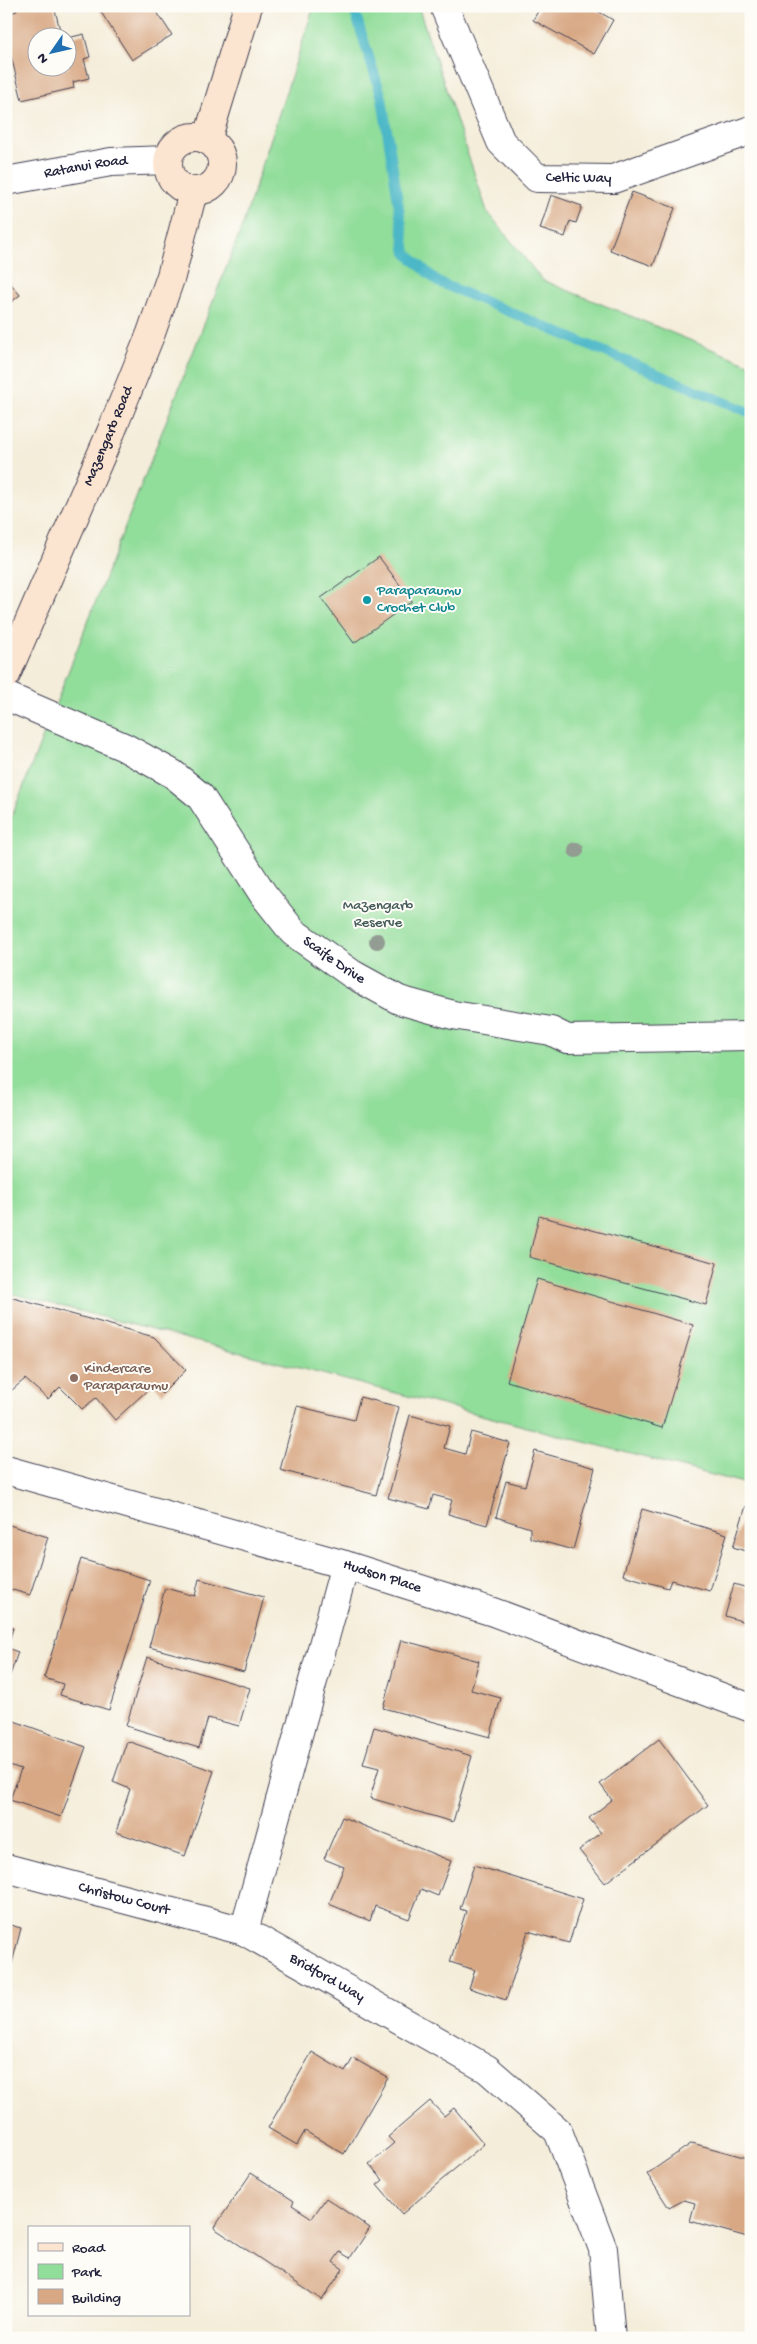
<svg xmlns="http://www.w3.org/2000/svg" width="757" height="2344" viewBox="0 0 757 2344" font-family="'Gochi Hand',sans-serif">
  <style>
    .green { fill: #91dd9a; stroke: #5a806a }
    .lines { fill: none; stroke-linecap: round; stroke-linejoin: round }
    .stream { stroke: #4bb7c7; stroke-width: 10 }
    .building { fill: #d8a884 }
    .minor-casing { stroke: #424053; stroke-width: 30 }
    .tertiary-casing { stroke: #424053; stroke-width: 30 }
    .secondary-casing { stroke: #424053; stroke-width: 30 }
    .minor { stroke: #fff; stroke-width: 28 }
    .tertiary { stroke: #fff; stroke-width: 28 }
    .secondary { stroke: #fce5d0; stroke-width: 28 }
    .tree { fill: #939c92 }
    .culture-dot { fill: #0f9aa8; stroke: #fdfcf7; stroke-width: 2 }
    .education-dot { fill: #8d6e63; stroke: #fdfcf7; stroke-width: 2 }
    .labels { text-anchor: middle; dominant-baseline: central; stroke-width: 4; stroke-linejoin: round; paint-order: stroke }
    .street-label { font-size: 15px; fill: #22223b; stroke: #fdfcf7 }
    .culture-label { font-size: 15px; fill: #0d838f; stroke: #fdfcf7; text-anchor: start }
    .park-label { font-size: 15px; fill: #435a58; stroke: #fdfcf7 }
    .education-label { font-size: 15px; fill: #785e54; stroke: #fdfcf7; text-anchor: start }
  </style>
  <rect width="100%" height="100%" fill="#fdfcf7"/>
  <filter id="ink" filterUnits="userSpaceOnUse"><feTurbulence type="fractalNoise" baseFrequency=".02" numOctaves="2"/><feDisplacementMap in="SourceGraphic" scale="10" xChannelSelector="R" yChannelSelector="G"/><feConvolveMatrix kernelMatrix="1 2 1 2 8 2 1 2 1" color-interpolation-filters="sRGB"/></filter>
  <filter id="wash" filterUnits="userSpaceOnUse"><feTurbulence type="fractalNoise" baseFrequency=".0096" numOctaves="4" result="noise"/><feDisplacementMap in="SourceGraphic" scale="20" xChannelSelector="R" yChannelSelector="G"/><feGaussianBlur stdDeviation="1.12" result="paint"/><feColorMatrix in="noise" values="0 0 0 0 0 0 0 0 0 0 0 0 0 0 0 0 0 1.4 0 .05"/><feComposite in="paint" operator="in"/></filter>
  <g filter="url(#wash)">
    <rect width="100%" height="100%" fill="#f4edda"/>
    <path class="green" d="M 314,6 L 418,6 L 487,211 L 542,280 L 751,365 L 751,1485 L 6,1292 L 6,831 L 242,227 Z"/>
    <g class="lines">
      <path class="stream" d="M 353,6 L 382,98 L 406,253 L 438,282 L 751,413"/>
    </g>
    <g id="blocks">
      <path class="building" d="M 15,6 L 54,6 L 62,38 L 38,38 L 38,68 L 68,68 L 68,38 L 84,34 L 90,57 L 84,59 L 89,78 L 73,82 L 74,88 L 22,100 L 6,36 L 6,14 L 17,11 Z
        M 97,6 L 153,6 L 172,35 L 132,60 Z
        M 541,6 L 589,6 L 613,20 L 594,54 L 533,20 Z
        M 632,192 L 675,208 L 653,266 L 610,250 Z
        M 551,195 L 582,206 L 576,223 L 570,221 L 565,237 L 540,229 Z
        M 6,278 L 20,295 L 6,306 Z
        M 379,557 L 412,601 L 354,643 L 321,598 Z
        M 539,1216 L 717,1263 L 706,1305 L 529,1257 Z
        M 537,1279 L 693,1325 L 662,1428 L 507,1381 Z
        M 6,1296 L 154,1337 L 186,1370 L 162,1394 L 154,1384 L 115,1420 L 96,1398 L 82,1409 L 60,1387 L 48,1399 L 25,1379 L 12,1390 L 6,1384 Z
        M 360,1397 L 399,1407 L 376,1495 L 280,1470 L 297,1406 L 354,1420 Z
        M 410,1415 L 450,1426 L 444,1448 L 465,1454 L 471,1432 L 510,1443 L 487,1525 L 448,1514 L 452,1500 L 433,1495 L 429,1509 L 388,1498 Z
        M 535,1451 L 595,1468 L 573,1550 L 530,1538 L 530,1528 L 496,1517 L 506,1481 L 525,1486 Z
        M 746,1506 L 751,1508 L 751,1553 L 733,1547 Z
        M 642,1509 L 727,1534 L 710,1591 L 671,1580 L 668,1588 L 623,1575 Z
        M 6,1524 L 48,1537 L 30,1595 L 6,1588 Z
        M 81,1559 L 150,1580 L 109,1710 L 60,1695 L 63,1684 L 44,1678 Z
        M 199,1579 L 264,1597 L 244,1672 L 149,1647 L 165,1588 L 195,1596 Z
        M 734,1584 L 751,1589 L 751,1624 L 725,1616 Z
        M 6,1626 L 13,1628 L 7,1648 L 18,1652 L 7,1684 Z
        M 401,1640 L 479,1661 L 471,1690 L 501,1698 L 490,1737 L 383,1708 Z
        M 147,1657 L 250,1688 L 239,1726 L 208,1718 L 199,1748 L 126,1726 Z
        M 6,1718 L 86,1747 L 61,1817 L 10,1800 L 21,1769 L 6,1764 Z
        M 374,1727 L 472,1756 L 453,1822 L 370,1798 L 379,1768 L 363,1764 Z
        M 659,1739 L 708,1805 L 605,1883 L 579,1850 L 601,1833 L 589,1818 L 612,1800 L 600,1784 Z
        M 127,1741 L 214,1771 L 185,1856 L 116,1832 L 130,1789 L 113,1782 Z
        M 342,1817 L 451,1861 L 438,1896 L 421,1889 L 409,1919 L 375,1906 L 370,1921 L 329,1904 L 344,1867 L 324,1859 Z
        M 474,1865 L 583,1899 L 569,1943 L 528,1931 L 506,2000 L 469,1988 L 475,1970 L 450,1962 L 466,1911 L 460,1909 Z
        M 6,1924 L 21,1928 L 7,1983 L 6,1982 Z
        M 312,2052 L 345,2072 L 353,2058 L 388,2078 L 344,2154 L 305,2131 L 297,2145 L 268,2128 Z
        M 430,2101 L 444,2116 L 454,2108 L 484,2144 L 402,2214 L 377,2185 L 383,2180 L 369,2164 L 394,2143 L 388,2137 Z
        M 692,2143 L 751,2159 L 751,2238 L 690,2221 L 695,2203 L 684,2200 L 669,2208 L 647,2174 Z
        M 251,2173 L 294,2201 L 292,2205 L 312,2218 L 326,2198 L 370,2228 L 350,2258 L 340,2252 L 333,2262 L 343,2269 L 322,2300 L 214,2228 Z"/>
    </g>
  </g>
  <g filter="url(#ink)">
    <use href="#blocks" fill-opacity="0" stroke="#424053" stroke-width="1"/>
    <g class="lines">
      <g class="minor-casing">
        <g id="minor">
          <path id="s1" d="M 444,6 L 501,142 L 537,178 L 613,179 L 751,130"/>
          <path id="s2" d="M 6,696 L 124,747 L 173,774 L 200,796 L 263,894 L 293,932 L 352,974 L 399,1000 L 453,1015 L 551,1031 L 567,1039 L 751,1036"/>
          <path id="s3" d="M 6,1470 L 345,1565 L 493,1612 L 751,1708"/>
          <path id="s4" d="M 345,1565 L 244,1931 L 487,2069 L 558,2131 L 603,2249 L 611,2338"/>
          <path id="s5" d="M 6,1868 L 244,1931"/>
        </g>
      </g>
      <g class="tertiary-casing">
        <g id="tertiary">
          <path id="s6" d="M 6,181 L 111,162 L 168,160"/>
        </g>
      </g>
      <g class="secondary-casing">
        <g id="secondary">
          <circle cx="195" cy="164" r="27"/>
          <path d="M 207,140 L 248,6"/>
          <path id="s7" d="M 6,675 L 111,432 L 151,333 L 171,276 L 193,192"/>
        </g>
      </g>
      <use href="#minor" class="minor"/>
      <use href="#tertiary" class="tertiary"/>
      <use href="#secondary" class="secondary"/>
    </g>
    <g class="tree">
      <circle cx="576" cy="850" r="8"/>
      <circle cx="377" cy="941" r="8"/>
    </g>
  </g>
  <circle class="culture-dot" cx="367" cy="600" r="5"/>
  <circle class="education-dot" cx="74" cy="1378" r="5"/>
  <g class="labels">
    <g class="street-label">
      <text stroke="none"><textPath href="#s6" startOffset="81">Ratanui Road</textPath></text>
      <text stroke="none"><textPath href="#s1" startOffset="240">Celtic Way</textPath></text>
      <text stroke="none"><textPath href="#s7" startOffset="260">Mazengarb Road</textPath></text>
      <text stroke="none"><textPath href="#s2" startOffset="434">Scaife Drive</textPath></text>
      <text stroke="none"><textPath href="#s3" startOffset="391">Hudson Place</textPath></text>
      <text stroke="none"><textPath href="#s5" startOffset="122">Christow Court</textPath></text>
      <text stroke="none"><textPath href="#s4" startOffset="475">Bridford Way</textPath></text>
    </g>
    <g class="culture-label">
      <text x="377" y="591">Paraparaumu<tspan x="377" dy="17">Crochet Club</tspan></text>
    </g>
    <g class="park-label">
      <text x="378" y="906">Mazengarb<tspan x="378" dy="17">Reserve</tspan></text>
    </g>
    <g class="education-label">
      <text x="84" y="1369">Kindercare<tspan x="84" dy="17">Paraparaumu</tspan></text>
    </g>
  </g>
  <rect width="757" height="2344" fill="none" stroke="#fdfcf7" stroke-width="25"/>
  <rect x="28" y="2226" width="162" height="90" fill="#fdfcf7" stroke="#a5a5ac"/>
  <rect x="38" y="2243" width="25" height="8" fill="#fce5d0" stroke="#a5a5ac"/>
  <text x="72" y="2252" font-size="15" fill="#22223b">Road</text>
  <rect x="38" y="2264" width="25" height="15" fill="#91dd9a" stroke="#a5a5ac"/>
  <text x="72" y="2276" font-size="15" fill="#22223b">Park</text>
  <rect x="38" y="2289" width="25" height="15" fill="#d8a884" stroke="#a5a5ac"/>
  <text x="72" y="2302" font-size="15" fill="#22223b">Building</text>
  <g transform="translate(52 52) rotate(236)"><circle r="24" fill="#fdfcf7" stroke="#a5a5ac"/>
  <path d="M0-4L9 19L0 12L-9 19Z" fill="#1f6fb2"/>
  <text y="-8" font-size="14" font-weight="bold" text-anchor="middle" fill="#22223b">N</text>
  </g>
</svg>
